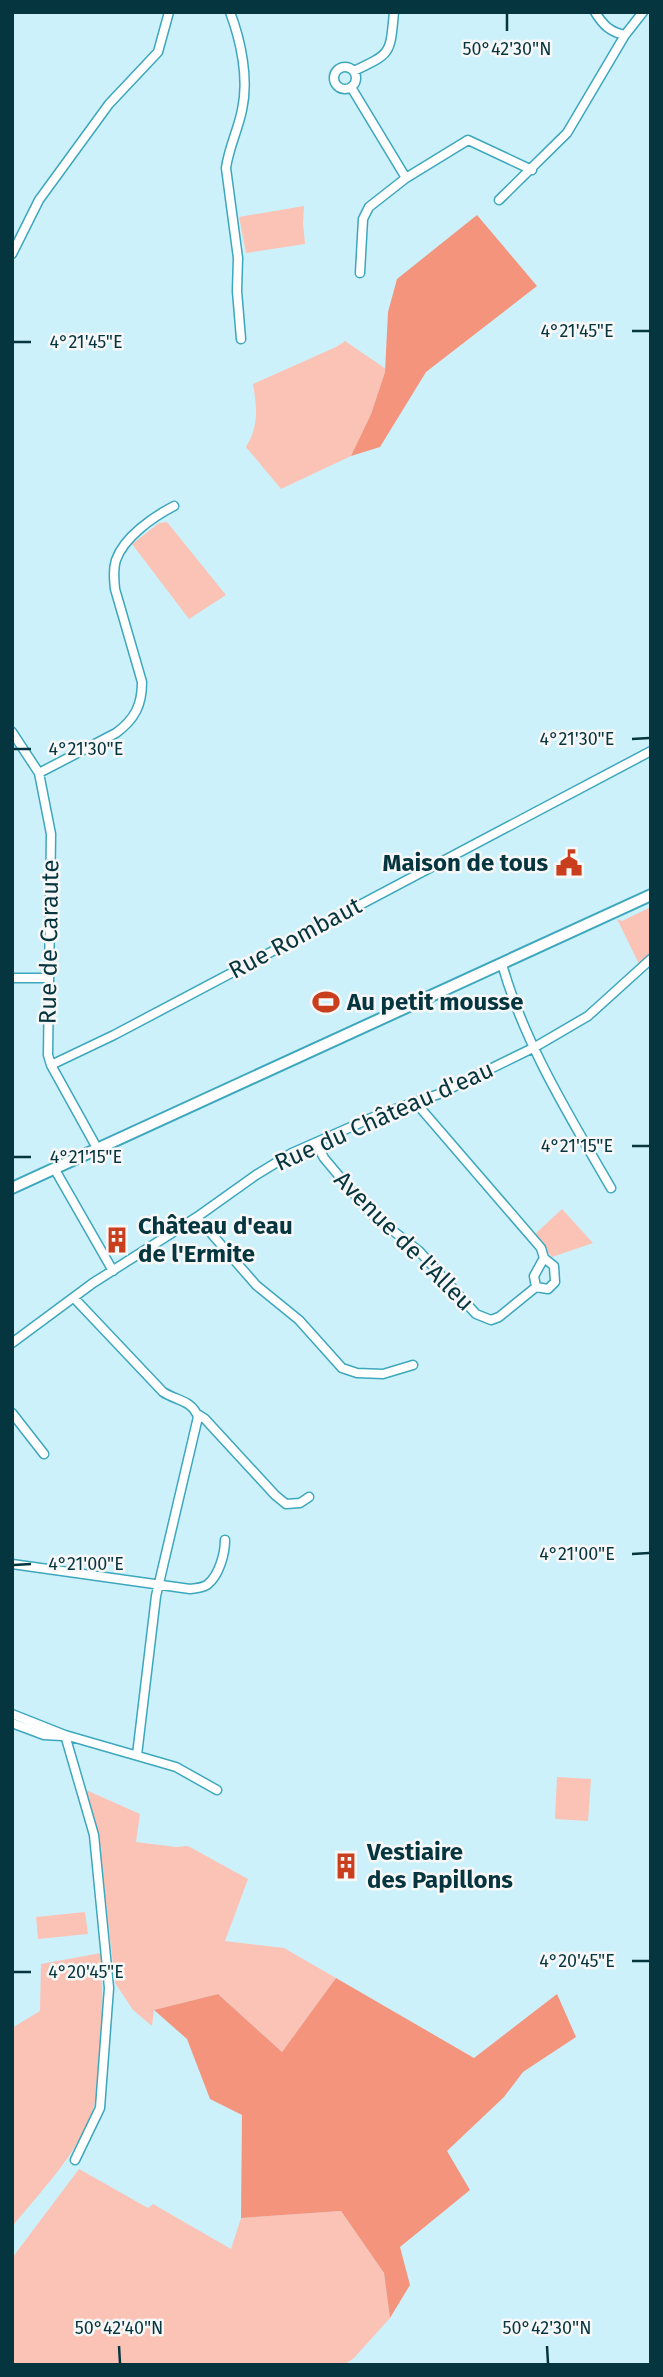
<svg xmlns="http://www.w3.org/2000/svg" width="663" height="2377" viewBox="0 0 663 2377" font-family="'Fira Sans',sans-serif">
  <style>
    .green { fill: #fbc3b5 }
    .forest { fill: #f4947d }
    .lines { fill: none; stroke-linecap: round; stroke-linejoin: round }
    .minor-casing { stroke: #3ca7bd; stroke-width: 11 }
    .secondary-casing { stroke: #3ca7bd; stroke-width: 14 }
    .minor { stroke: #fff; stroke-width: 8 }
    .secondary { stroke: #fff; stroke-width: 10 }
    .ticks { fill: none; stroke: #05353e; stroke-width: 2.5 }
    .labels { text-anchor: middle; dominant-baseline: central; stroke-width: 5; stroke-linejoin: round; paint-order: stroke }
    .poi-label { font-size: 24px; font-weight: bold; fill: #05353e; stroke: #f7f7f7; text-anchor: start }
    .street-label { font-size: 24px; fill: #05353e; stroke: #f7f7f7 }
    .ticks-label { font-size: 18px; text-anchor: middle; fill: #05353e; stroke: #f7f7f7; stroke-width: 5; stroke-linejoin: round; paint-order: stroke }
  </style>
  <rect width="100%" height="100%" fill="#cdf1fa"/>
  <path class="green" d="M 304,206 L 303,223 L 305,244 L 246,253 L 239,217 Z
    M 345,341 L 386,369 L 371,414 L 351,456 L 281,489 L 246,447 C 259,426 257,408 253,384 L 336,347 Z
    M 167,522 L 226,595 L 189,619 L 132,544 L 159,523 Z
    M 651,907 L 651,953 L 639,964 L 617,919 L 622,921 Z
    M 562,1209 L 593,1243 L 552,1257 L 534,1235 Z
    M 557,1777 L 591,1779 L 588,1821 L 555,1819 Z
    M 86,1790 L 140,1814 L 136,1842 L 176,1847 L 188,1846 L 248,1879 L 225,1941 L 284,1948 L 336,1978 L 282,2052 L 218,1994 L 154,2010 L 152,2026 L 133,2010 L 115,1983 L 101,1858 Z
    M 85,1912 L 88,1934 L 38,1939 L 36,1917 Z
    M 101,1953 C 102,2000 107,2075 90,2118 C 74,2158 39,2193 12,2227 L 12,2030 L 15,2026 L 40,2011 L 41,1964 Z
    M 79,2169 L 148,2208 L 153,2204 L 231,2249 L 241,2218 L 341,2211 L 384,2273 L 390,2318 L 354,2358 L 344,2365 L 12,2365 L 12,2258 Z"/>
  <path class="forest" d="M 477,215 L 537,286 L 426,372 L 380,447 L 351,456 L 371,414 L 385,372 L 388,312 L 397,279 Z
    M 336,1978 L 474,2058 L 557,1994 L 576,2037 L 523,2072 L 504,2097 L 447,2151 L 470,2190 L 400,2247 L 410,2285 L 390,2318 L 384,2273 L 341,2211 L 241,2218 L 242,2115 L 210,2099 L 187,2039 L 154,2010 L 218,1994 L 282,2052 Z"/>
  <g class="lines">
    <g class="minor-casing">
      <path id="minor" d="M 230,12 C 241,41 249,79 242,110 C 238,130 229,147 226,168 L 238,258 L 237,291 L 241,339
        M 595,12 C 603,25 610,32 625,35
        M334 78a11 11 0 1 1 22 0a11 11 0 1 1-22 0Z
        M 354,71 C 392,53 390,54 394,12
        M 351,87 L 406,178 L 468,140 L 532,170
        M 499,200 L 567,133 L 625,35 L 643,12
        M 12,254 L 39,200 L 109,104 L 158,52 L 169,12
        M 360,273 L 363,219 L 369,207 L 406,178
        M 12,732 L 39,773 L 51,834 L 48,1055 L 51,1065 L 97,1148
        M 39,773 L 116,733 C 135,719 142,705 142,682 L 115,589 C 114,579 113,569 116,560 C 124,537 153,517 174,506
        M 502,964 C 524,1043 570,1117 611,1188
        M 12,978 L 48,978
        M 51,1065 L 114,1035 L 651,751
        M 316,1143 L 324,1158 L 370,1213 L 419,1251 L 476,1314 L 491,1320 L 499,1317 L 536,1287 L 548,1289 L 555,1282 L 554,1266 L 544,1258 L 541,1248 L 416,1103
        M 54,1168 L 113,1271
        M 197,1217 L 256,1285 L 299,1320 L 342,1368 L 357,1373 L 383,1374 L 413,1365
        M 536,1287 L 534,1276 L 544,1258
        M 74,1298 L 163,1392 C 177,1401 192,1400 198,1417 L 156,1596 L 137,1755
        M 12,1343 L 93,1283 L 197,1217 L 256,1175 L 292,1153 L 378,1115 L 439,1094 L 535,1047 L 588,1016 L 651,959
        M 12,1413 L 44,1454
        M 197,1414 L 205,1419 L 275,1495 L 286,1504 L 300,1503 L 309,1497
        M 12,1564 L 190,1589 C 196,1588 204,1588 208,1584 C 219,1575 225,1554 225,1540
        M 12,1714 L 65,1735 L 176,1767 L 217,1790
        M 12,1723 L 44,1735 L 62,1736
        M 65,1735 L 94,1835 L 109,1988 L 100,2108 L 75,2160"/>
    </g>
    <g class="secondary-casing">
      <path id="secondary" d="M 12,1188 L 651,895"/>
    </g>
    <use href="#minor" class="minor"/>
    <use href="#secondary" class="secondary"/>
  </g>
  <path class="ticks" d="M 507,14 L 507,31M 632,331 L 649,331M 14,342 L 31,342M 632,739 L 649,738M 14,749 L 31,749M 632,1146 L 649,1146M 14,1157 L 31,1157M 632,1554 L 649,1553M 14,1565 L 31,1564M 632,1961 L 649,1961M 14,1972 L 31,1972M 119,2346 L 120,2363M 547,2346 L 548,2363"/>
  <defs>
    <g id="civic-bare" transform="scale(2.1)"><path d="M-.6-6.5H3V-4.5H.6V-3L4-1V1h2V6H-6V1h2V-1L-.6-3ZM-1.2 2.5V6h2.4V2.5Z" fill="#c93f1e" stroke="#f7f7f7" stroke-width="2.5" paint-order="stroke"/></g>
    <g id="stadium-bare" transform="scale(2.1)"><path d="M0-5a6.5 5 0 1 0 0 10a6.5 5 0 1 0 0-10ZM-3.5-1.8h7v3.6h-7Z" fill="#c93f1e" stroke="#f7f7f7" stroke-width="2.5" paint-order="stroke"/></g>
    <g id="building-bare" transform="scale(2.1)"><path d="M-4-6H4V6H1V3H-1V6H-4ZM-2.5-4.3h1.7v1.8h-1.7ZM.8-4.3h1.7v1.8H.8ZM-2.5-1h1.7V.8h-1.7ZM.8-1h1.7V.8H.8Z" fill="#c93f1e" stroke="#f7f7f7" stroke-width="2.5" paint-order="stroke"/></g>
  </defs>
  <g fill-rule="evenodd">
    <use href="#civic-bare" x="569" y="863"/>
    <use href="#stadium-bare" x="326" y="1002"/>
    <use href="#building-bare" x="117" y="1240"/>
    <use href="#building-bare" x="346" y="1866"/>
  </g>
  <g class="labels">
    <g class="poi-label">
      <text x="548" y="863" text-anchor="end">Maison de tous</text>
      <text x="347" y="1002">Au petit mousse</text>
      <text x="138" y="1226">Château d'eau<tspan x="138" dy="28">de l'Ermite</tspan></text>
      <text x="367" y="1852">Vestiaire<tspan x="367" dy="28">des Papillons</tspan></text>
    </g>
    <g class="street-label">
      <text transform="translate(295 938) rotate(-28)">Rue Rombaut</text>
      <text transform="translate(49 942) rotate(-89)">Rue de Caraute</text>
      <text transform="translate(384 1116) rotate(-24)">Rue du Château d'eau</text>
      <text transform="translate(404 1241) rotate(45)">Avenue de l'Alleu</text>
    </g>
  </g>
  <g class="ticks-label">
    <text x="507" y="55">50°42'30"N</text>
    <text x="577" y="337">4°21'45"E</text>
    <text x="86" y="348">4°21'45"E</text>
    <text x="577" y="745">4°21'30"E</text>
    <text x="86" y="755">4°21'30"E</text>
    <text x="577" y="1152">4°21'15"E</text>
    <text x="86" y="1163">4°21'15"E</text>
    <text x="577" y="1560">4°21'00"E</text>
    <text x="86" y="1570">4°21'00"E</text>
    <text x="577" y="1967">4°20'45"E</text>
    <text x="86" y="1978">4°20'45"E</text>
    <text x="119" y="2334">50°42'40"N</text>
    <text x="547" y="2334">50°42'30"N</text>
  </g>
  <rect width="663" height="2377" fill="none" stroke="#05353e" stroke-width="28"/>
</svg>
